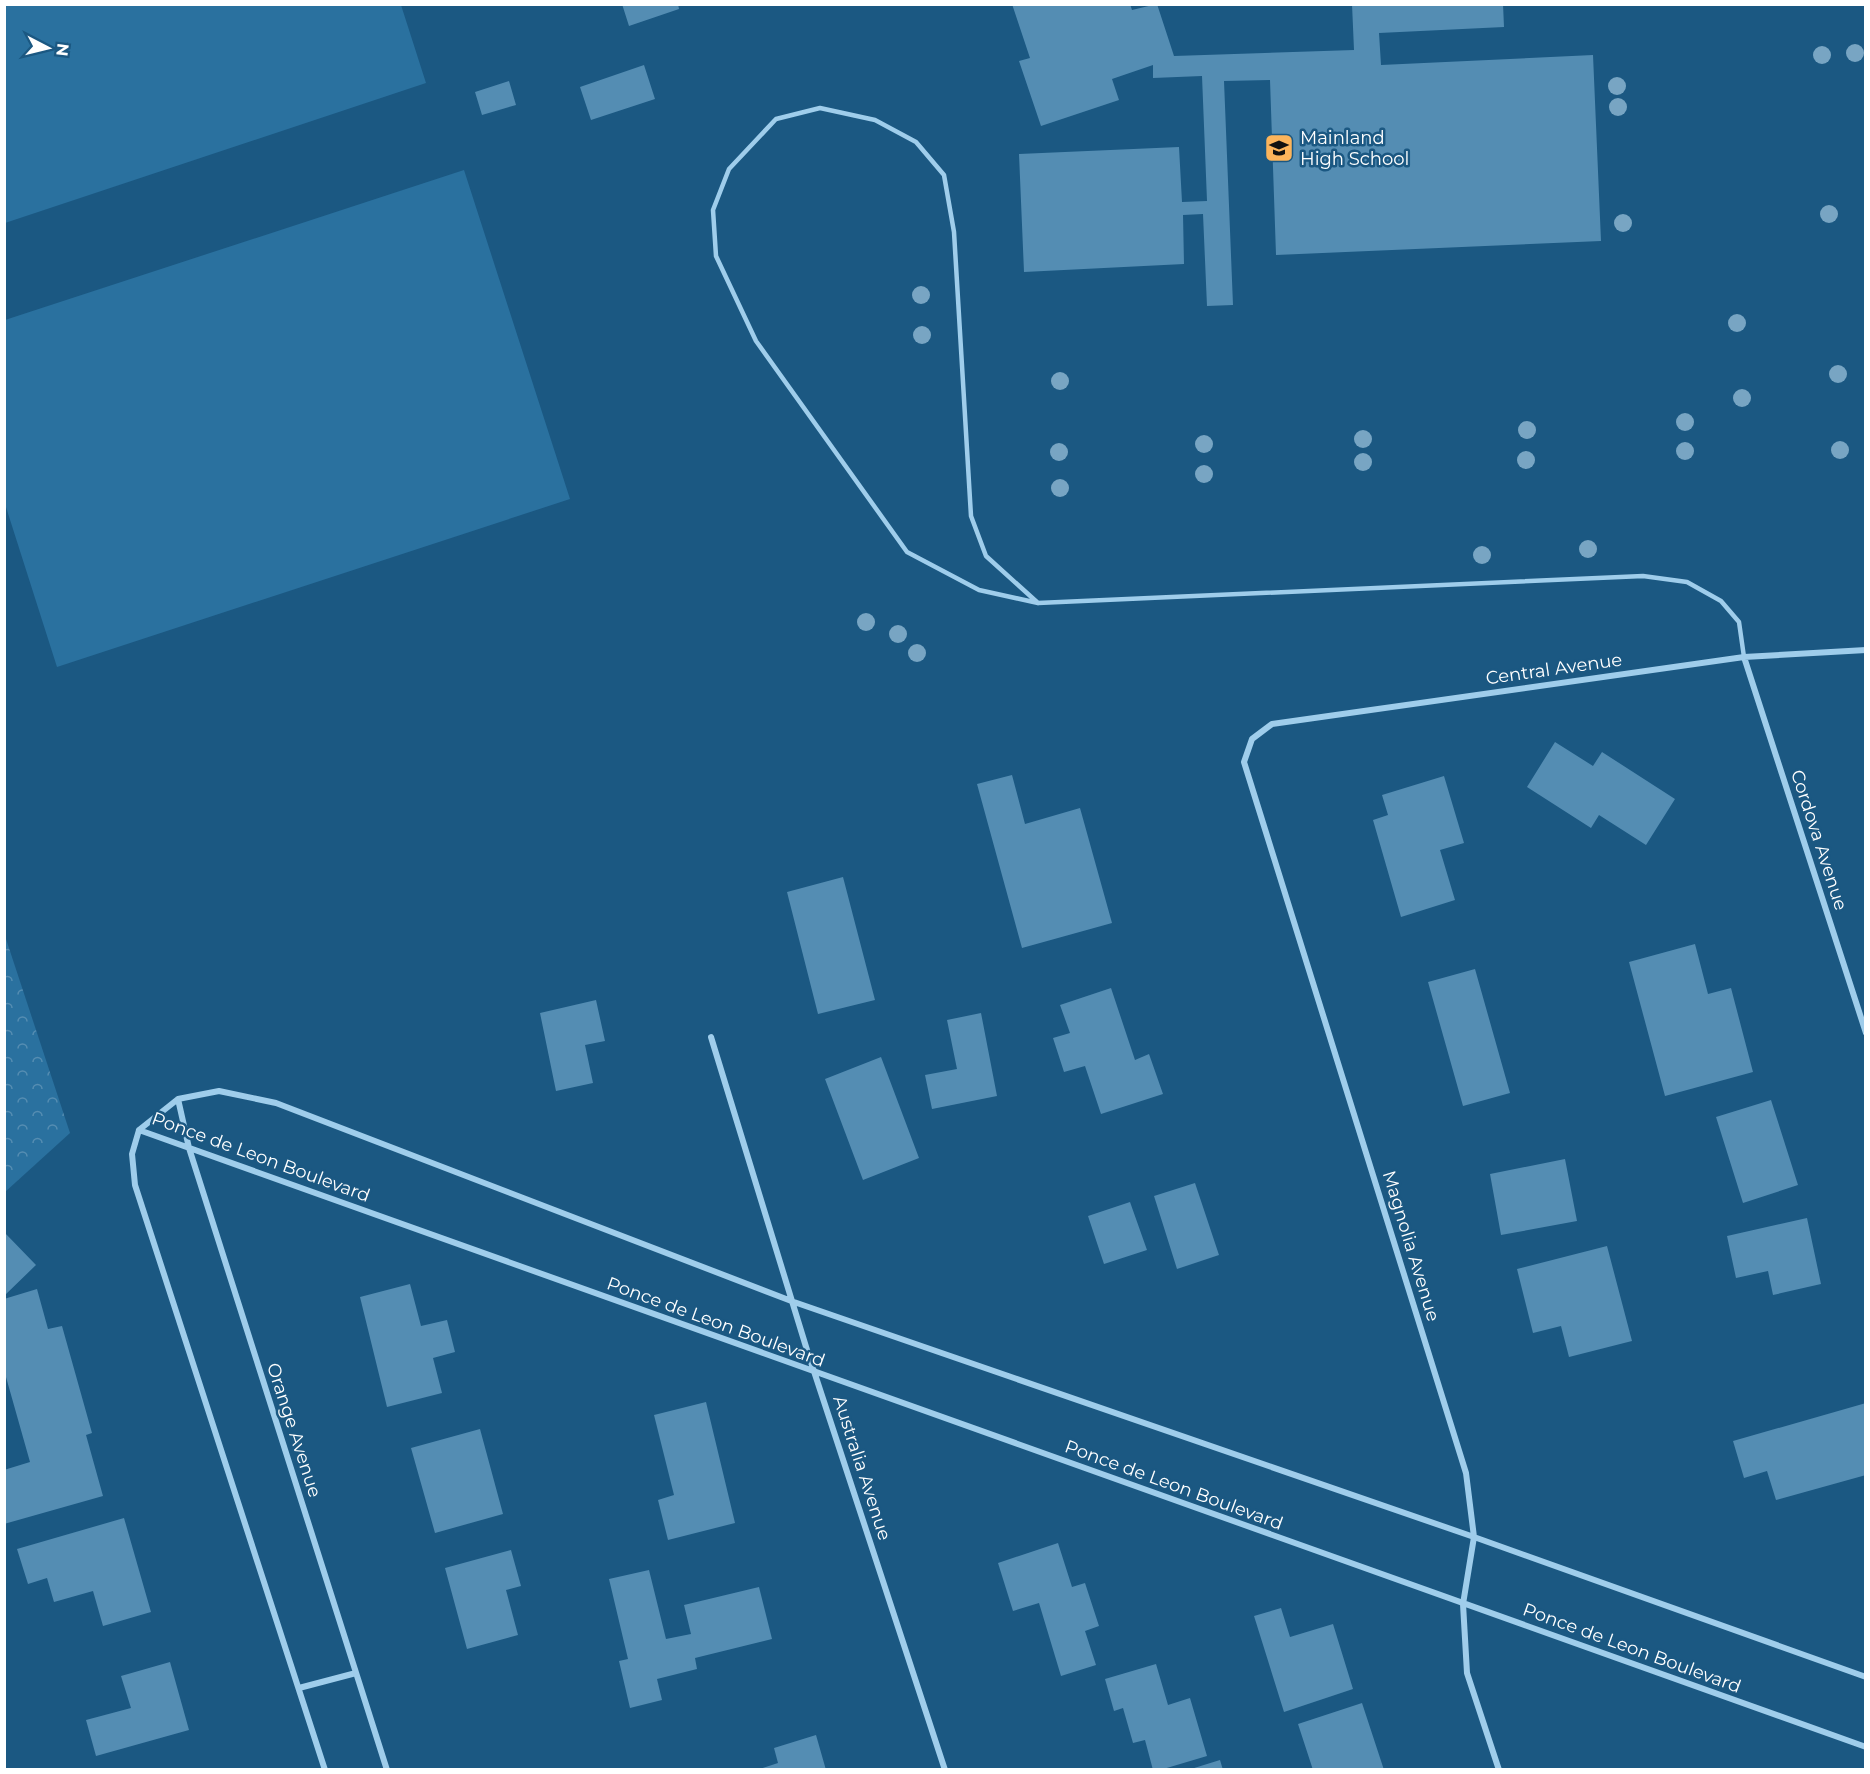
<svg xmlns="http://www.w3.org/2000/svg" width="1870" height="1774" viewBox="0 0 1870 1774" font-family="Montserrat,sans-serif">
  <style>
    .forest { fill: url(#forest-crowns) }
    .pitch { fill: #2a719f }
    .building { fill: #548db3 }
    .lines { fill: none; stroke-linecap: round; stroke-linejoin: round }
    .lane { stroke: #9fcdeb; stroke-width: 4.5 }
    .street { stroke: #9fcdeb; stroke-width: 6 }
    .tree { fill: #78a5c3 }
    .labels { text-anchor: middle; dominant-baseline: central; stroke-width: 5; stroke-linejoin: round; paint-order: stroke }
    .poi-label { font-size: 18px; fill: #fff; stroke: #1b5882; text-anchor: start }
    .street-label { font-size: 18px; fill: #fff; stroke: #1b5882 }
  </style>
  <defs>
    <pattern id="forest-crowns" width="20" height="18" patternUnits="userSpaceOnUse" patternTransform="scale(1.5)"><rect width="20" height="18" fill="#2a719f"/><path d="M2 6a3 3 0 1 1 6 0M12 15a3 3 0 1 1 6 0" fill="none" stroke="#558db2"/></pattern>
  </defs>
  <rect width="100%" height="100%" fill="#1b5882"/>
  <path class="forest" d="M 5,936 L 70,1133 L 5,1192 L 4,1192 Z"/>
  <path class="pitch" d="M 4,5 L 401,5 L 426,83 L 5,223 Z
    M 464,170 L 570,499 L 57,667 L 5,504 L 5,320 Z"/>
  <path class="building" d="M 622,4 L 678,4 L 679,9 L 629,26 Z
    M 1012,4 L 1130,4 L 1132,10 L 1157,4 L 1174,56 L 1354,50 L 1352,4 L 1503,4 L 1504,27 L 1379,33 L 1381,65 L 1593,55 L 1601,241 L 1276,255 L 1270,80 L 1224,81 L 1233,305 L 1207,306 L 1203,214 L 1183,215 L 1184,264 L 1024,272 L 1019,154 L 1179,147 L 1182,202 L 1207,201 L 1202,76 L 1153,78 L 1153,65 L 1112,79 L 1119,100 L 1041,126 L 1019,61 L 1030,58 Z
    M 644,65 L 655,99 L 591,120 L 580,87 Z
    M 509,81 L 516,105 L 482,115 L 475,92 Z
    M 1555,742 L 1593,766 L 1602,752 L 1675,799 L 1646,845 L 1599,815 L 1591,828 L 1527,787 Z
    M 1012,775 L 1025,824 L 1080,808 L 1112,923 L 1022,948 L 977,784 Z
    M 1444,776 L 1464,843 L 1440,850 L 1455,900 L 1401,917 L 1373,820 L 1388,815 L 1382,795 Z
    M 843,877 L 875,1000 L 818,1014 L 787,892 Z
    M 1695,944 L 1708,994 L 1731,988 L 1753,1072 L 1665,1096 L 1629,962 Z
    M 1475,969 L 1510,1093 L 1463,1106 L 1428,982 Z
    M 1111,988 L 1135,1060 L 1149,1054 L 1163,1094 L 1101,1114 L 1085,1066 L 1064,1072 L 1053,1038 L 1070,1033 L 1060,1005 Z
    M 596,1000 L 605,1041 L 585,1045 L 593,1083 L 556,1091 L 540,1013 Z
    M 981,1013 L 997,1096 L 932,1109 L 925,1075 L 957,1069 L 947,1020 Z
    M 881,1057 L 919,1158 L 863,1180 L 825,1079 Z
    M 1771,1100 L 1798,1185 L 1743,1203 L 1716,1117 Z
    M 1565,1159 L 1577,1221 L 1501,1235 L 1490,1174 Z
    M 1195,1183 L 1219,1255 L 1177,1269 L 1154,1196 Z
    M 1130,1202 L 1147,1250 L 1104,1264 L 1088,1216 Z
    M 1807,1218 L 1821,1284 L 1773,1295 L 1768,1271 L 1736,1278 L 1727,1236 Z
    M 4,1232 L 36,1265 L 4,1296 Z
    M 1607,1246 L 1632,1341 L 1569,1357 L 1561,1326 L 1533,1333 L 1517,1269 Z
    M 410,1284 L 421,1326 L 447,1320 L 455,1352 L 433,1358 L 442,1393 L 387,1407 L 360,1297 Z
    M 37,1289 L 48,1329 L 62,1326 L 92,1433 L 86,1435 L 103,1496 L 4,1524 L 4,1470 L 30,1462 L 4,1370 L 4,1299 Z
    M 706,1402 L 735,1523 L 668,1540 L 658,1500 L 674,1495 L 654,1415 Z
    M 1866,1403 L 1866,1475 L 1776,1500 L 1767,1471 L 1744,1478 L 1733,1441 Z
    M 480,1429 L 503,1514 L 435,1533 L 411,1448 Z
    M 124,1518 L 151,1612 L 103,1626 L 93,1591 L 54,1602 L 47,1578 L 28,1584 L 17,1549 Z
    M 1058,1543 L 1072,1587 L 1085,1583 L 1099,1626 L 1085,1631 L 1096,1665 L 1061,1676 L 1039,1603 L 1013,1611 L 998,1563 Z
    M 511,1550 L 521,1586 L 506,1590 L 518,1635 L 467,1649 L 445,1568 Z
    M 649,1570 L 666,1639 L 691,1634 L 684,1605 L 759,1587 L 772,1639 L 695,1658 L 697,1669 L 657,1679 L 662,1700 L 630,1708 L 619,1661 L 628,1659 L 609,1579 Z
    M 1281,1608 L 1290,1637 L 1333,1624 L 1353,1689 L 1284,1712 L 1254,1616 Z
    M 170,1662 L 189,1730 L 96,1756 L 86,1720 L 131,1708 L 121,1676 Z
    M 1156,1664 L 1168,1705 L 1190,1698 L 1207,1756 L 1160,1770 L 1153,1770 L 1145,1740 L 1133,1743 L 1123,1708 L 1114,1711 L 1105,1679 Z
    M 1362,1703 L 1384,1770 L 1313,1770 L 1298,1724 Z
    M 816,1735 L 826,1770 L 757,1770 L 778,1763 L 774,1748 Z
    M 1220,1760 L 1223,1770 L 1191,1770 L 1191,1769 Z"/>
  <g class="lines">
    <path class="lane" d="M 1038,603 L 986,556 L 971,516 L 954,232 L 944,175 L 916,142 L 875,120 L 820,108 L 776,119 L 729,169 L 713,210 L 716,256 L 756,341 L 907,552 L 979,590 L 1038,603 L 1643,576 L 1687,582 L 1721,601 L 1739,622 L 1744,657"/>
    <path class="street" d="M 1744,657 L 1866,1033
      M 711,1037 L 807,1350 L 945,1770
      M 178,1099 L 189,1148 L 387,1770
      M 139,1130 L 178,1099 L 219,1091 L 276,1103 L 794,1302 L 1474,1537 L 1866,1677
      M 139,1130 L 1866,1747
      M 139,1130 L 132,1154 L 135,1185 L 325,1770
      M 299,1688 L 356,1673
      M 1499,1770 L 1467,1673 L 1463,1604 L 1474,1537 L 1466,1473 L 1244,762 L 1252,739 L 1272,724 L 1744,657 L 1866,650"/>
  </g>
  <g class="tree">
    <circle cx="1855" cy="53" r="9"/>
    <circle cx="1822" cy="55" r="9"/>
    <circle cx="1617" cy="86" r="9"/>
    <circle cx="1618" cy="107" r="9"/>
    <circle cx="1829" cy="214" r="9"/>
    <circle cx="1623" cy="223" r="9"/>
    <circle cx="921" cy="295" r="9"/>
    <circle cx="1737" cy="323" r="9"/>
    <circle cx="922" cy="335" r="9"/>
    <circle cx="1838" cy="374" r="9"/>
    <circle cx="1060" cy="381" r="9"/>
    <circle cx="1742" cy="398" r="9"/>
    <circle cx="1685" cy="422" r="9"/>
    <circle cx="1527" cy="430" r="9"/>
    <circle cx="1363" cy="439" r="9"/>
    <circle cx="1204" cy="444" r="9"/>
    <circle cx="1840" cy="450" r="9"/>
    <circle cx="1685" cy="451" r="9"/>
    <circle cx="1059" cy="452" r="9"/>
    <circle cx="1526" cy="460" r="9"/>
    <circle cx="1363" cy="462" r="9"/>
    <circle cx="1204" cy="474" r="9"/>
    <circle cx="1060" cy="488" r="9"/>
    <circle cx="1588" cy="549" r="9"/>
    <circle cx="1482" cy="555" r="9"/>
    <circle cx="866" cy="622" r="9"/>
    <circle cx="898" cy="634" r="9"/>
    <circle cx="917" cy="653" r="9"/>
  </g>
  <defs>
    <g id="school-square" transform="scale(1.5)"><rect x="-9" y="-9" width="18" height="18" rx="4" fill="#fcb45b" stroke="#1b5882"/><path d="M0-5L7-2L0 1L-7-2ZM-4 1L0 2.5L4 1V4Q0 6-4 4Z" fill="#111"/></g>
  </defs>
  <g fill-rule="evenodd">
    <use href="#school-square" x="1279" y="148"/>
  </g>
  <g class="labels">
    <g class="poi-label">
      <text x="1300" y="138">Mainland<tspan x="1300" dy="21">High School</tspan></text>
    </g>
    <g class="street-label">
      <text transform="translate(1554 669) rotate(-8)">Central Avenue</text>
      <text transform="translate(1819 840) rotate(72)">Cordova Avenue</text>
      <text transform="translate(261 1157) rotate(20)">Ponce de Leon Boulevard</text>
      <text transform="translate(1411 1246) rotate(73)">Magnolia Avenue</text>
      <text transform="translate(716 1322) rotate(20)">Ponce de Leon Boulevard</text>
      <text transform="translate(294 1430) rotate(72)">Orange Avenue</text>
      <text transform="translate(862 1468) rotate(72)">Australia Avenue</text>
      <text transform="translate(1174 1485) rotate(20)">Ponce de Leon Boulevard</text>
      <text transform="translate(1632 1648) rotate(20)">Ponce de Leon Boulevard</text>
    </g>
  </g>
  <rect width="1870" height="1774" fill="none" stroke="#ffffff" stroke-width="12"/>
  <g transform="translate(48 48) rotate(97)" stroke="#1b5882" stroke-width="4.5" paint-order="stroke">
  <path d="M0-4.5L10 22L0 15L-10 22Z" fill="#ffffff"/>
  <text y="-9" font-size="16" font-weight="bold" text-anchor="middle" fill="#ffffff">N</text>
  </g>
</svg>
